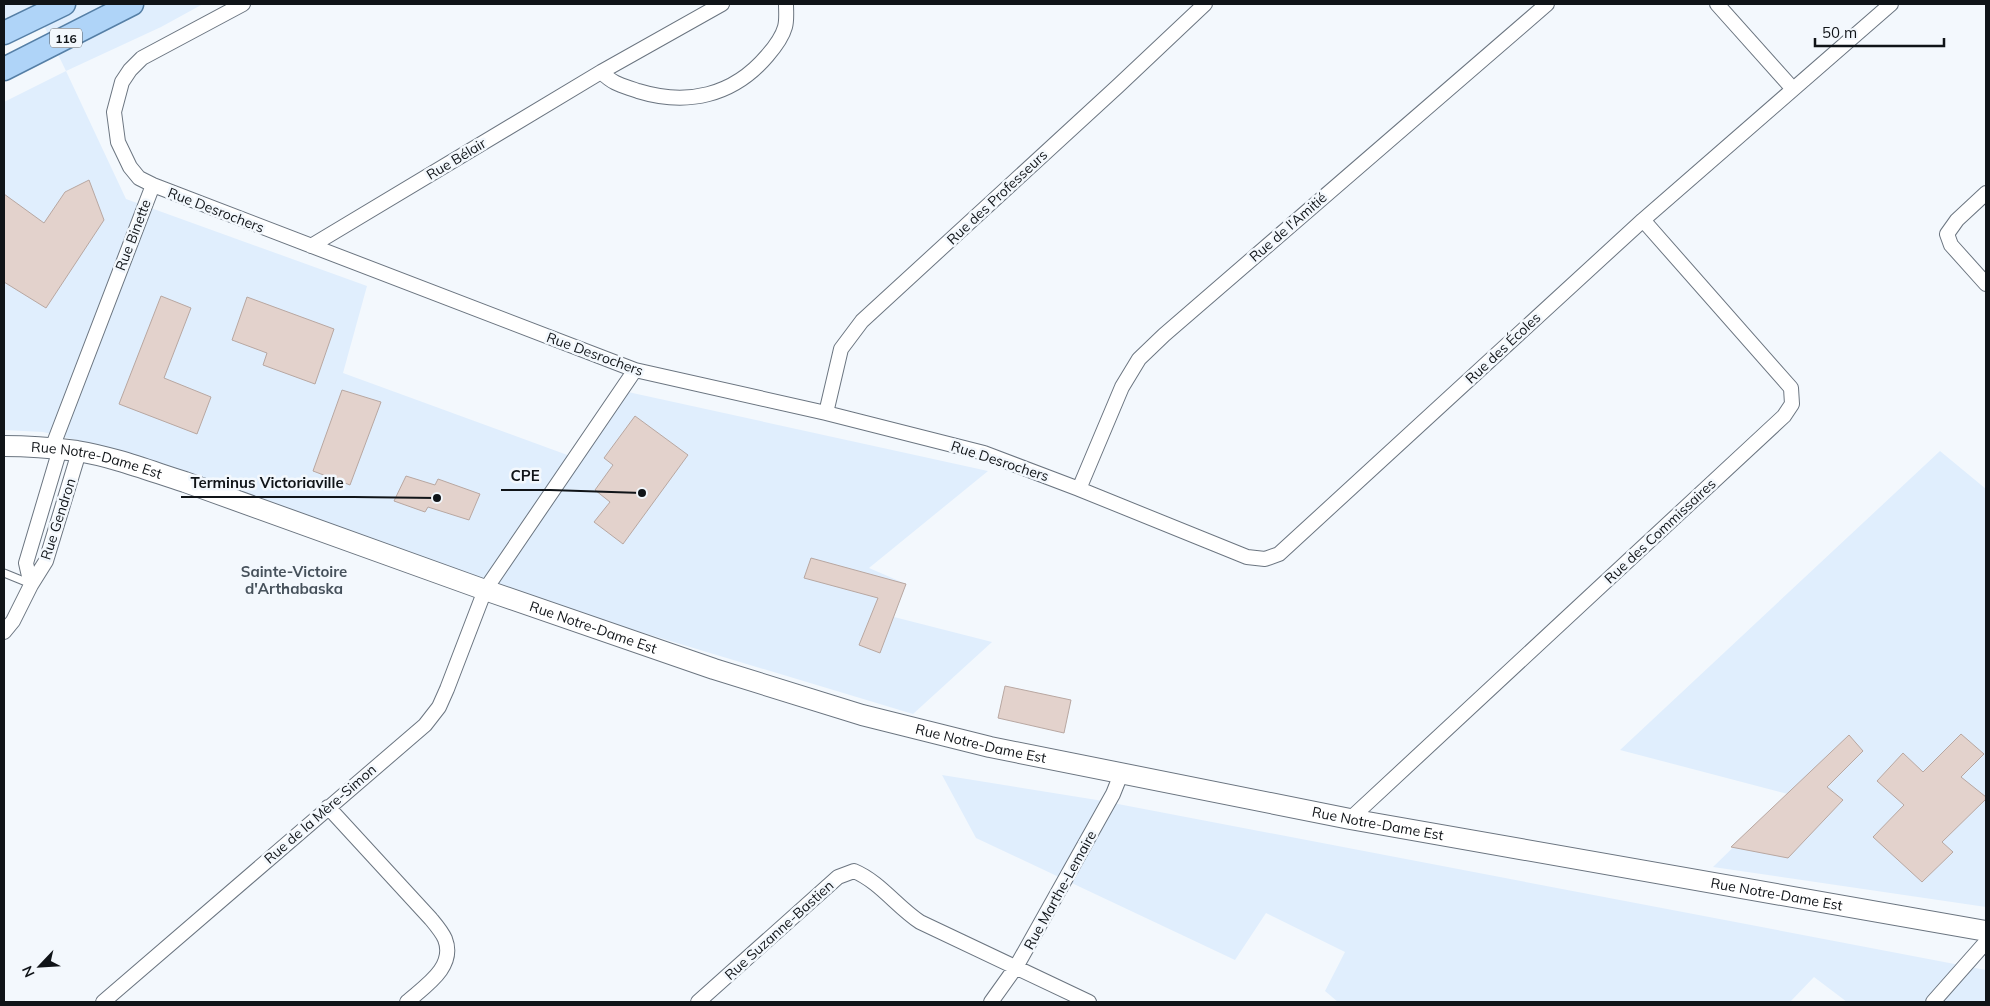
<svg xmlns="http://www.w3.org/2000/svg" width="1990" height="1006" viewBox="0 0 1990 1006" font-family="Mulish,sans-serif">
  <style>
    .built { fill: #e0eefd }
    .building { fill: #e3d2cc; stroke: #b8a7a1 }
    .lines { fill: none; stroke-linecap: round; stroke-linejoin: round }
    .lane-casing { stroke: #6b7580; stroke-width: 9 }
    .street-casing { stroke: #6b7580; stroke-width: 16 }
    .secondary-casing { stroke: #6b7580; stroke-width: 22 }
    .primary-casing { stroke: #557fa6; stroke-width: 25 }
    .lane { stroke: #fff; stroke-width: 7 }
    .street { stroke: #fff; stroke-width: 14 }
    .secondary { stroke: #fff; stroke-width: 20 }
    .primary { stroke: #afd4f8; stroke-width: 22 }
    .labels { text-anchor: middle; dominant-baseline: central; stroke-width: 5; stroke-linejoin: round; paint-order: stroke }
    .shield { fill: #f3f8fd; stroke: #54585d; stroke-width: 1 }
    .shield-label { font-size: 12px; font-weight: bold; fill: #101418 }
    .street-label { font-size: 14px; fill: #101418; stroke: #f3f8fd }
    .neighbourhood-label { font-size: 15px; font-weight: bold; fill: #46515b; stroke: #f3f8fd }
    .leader { fill: none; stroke: #101418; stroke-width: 2 }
    .callout-dot { fill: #101418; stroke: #f3f8fd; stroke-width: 2 }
    .callout-label { font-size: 15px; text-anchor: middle; font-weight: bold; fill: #101418; stroke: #f3f8fd; stroke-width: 5; stroke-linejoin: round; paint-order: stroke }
  </style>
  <rect width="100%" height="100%" fill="#f3f8fd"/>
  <path class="built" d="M 4,4 L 203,4 L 161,27 L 66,71 L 126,199 L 367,286 L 343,373 L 581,460 L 628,392 L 988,471 L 869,568 L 906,584 L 894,617 L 992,642 L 913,714 L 594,618 L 126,452 L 43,432 L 4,430 L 4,102 L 66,71 L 34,5 L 4,19 Z
    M 1940,451 L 1986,489 L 1986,907 L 1713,867 L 1788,794 L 1620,750 Z
    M 942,775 L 1097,800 L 1986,970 L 1986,1002 L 1847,1002 L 1814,977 L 1790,1002 L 1338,1002 L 1325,991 L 1345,952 L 1266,913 L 1235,960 L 976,838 Z"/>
  <path class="building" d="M 89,180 L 104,220 L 46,308 L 4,282 L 4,194 L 44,223 L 65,192 Z
    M 161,296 L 191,308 L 164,378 L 211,397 L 197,434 L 119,404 Z
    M 247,297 L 334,329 L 315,384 L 263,365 L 267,353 L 232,340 Z
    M 342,390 L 381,402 L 350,485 L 313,471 Z
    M 635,416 L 688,455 L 623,544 L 594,522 L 610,502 L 595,490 L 613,465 L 604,458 Z
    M 406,476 L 435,485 L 438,479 L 480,494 L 469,520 L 428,507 L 425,512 L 394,501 Z
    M 811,558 L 906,584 L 880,653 L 859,645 L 878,598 L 804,578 Z
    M 1005,686 L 1071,700 L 1064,733 L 998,718 Z
    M 1961,734 L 1984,754 L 1961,777 L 1986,797 L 1986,799 L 1942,842 L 1953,852 L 1922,882 L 1873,837 L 1904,805 L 1877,781 L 1903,753 L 1923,772 Z
    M 1849,735 L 1863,751 L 1827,787 L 1843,800 L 1788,858 L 1731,847 Z"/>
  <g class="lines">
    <g class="lane-casing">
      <path id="lane" d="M 4,573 L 31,584"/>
    </g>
    <g class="street-casing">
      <path id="street" d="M 243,4 L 142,58 L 130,70 L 122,82 L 114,112 L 118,142 L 130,167 L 139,178 L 153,185 L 635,370 L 826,413 L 984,453 L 1079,489 L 1247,557 L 1265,559 L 1279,554 L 1643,220 L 1891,4
        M 1717,4 L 1793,89
        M 601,72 C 615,85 621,85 638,91 C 687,106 733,96 767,56 C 774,48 782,38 785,27 C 787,20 786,11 786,4
        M 1986,193 L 1957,220 L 1947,234 L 1951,245 L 1986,284
        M 311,246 L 601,72 L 722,4
        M 826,413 L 841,349 L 862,321 L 1118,86 L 1205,4
        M 52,448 L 153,185
        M 1079,489 L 1122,387 L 1139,359 L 1164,335 L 1547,4
        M 31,585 L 26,563 L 60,449
        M 4,632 L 13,621 L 31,585 L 46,561 L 79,452
        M 328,807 L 431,919 C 436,925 442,932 445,939 C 456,967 425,986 407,1002
        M 1350,819 L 1784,416 L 1792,404 L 1791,388 L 1643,220
        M 103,1002 L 425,725 L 439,707 L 447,689 L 485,590 L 635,370
        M 698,1002 L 838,877 L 854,871 C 880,882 897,907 920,922 L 1089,1002
        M 991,1002 L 1016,967 L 1113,794 L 1121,774
        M 1933,1002 L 1986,942"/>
    </g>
    <g class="secondary-casing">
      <g id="secondary">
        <path id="s1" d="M 4,446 C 28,446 53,448 77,451 C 114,457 150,471 185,482 L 485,590 L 714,669 L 862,715 L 990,747 L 1350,819 L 1986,931"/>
      </g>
    </g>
    <g class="primary-casing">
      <path id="primary" d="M 4,33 L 64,4
        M 4,69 L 132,4"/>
    </g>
    <use href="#lane" class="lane"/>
    <use href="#street" class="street"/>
    <use href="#secondary" class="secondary"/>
    <use href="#primary" class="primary"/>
  </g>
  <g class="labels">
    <rect class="shield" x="50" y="28.5" width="32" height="19" rx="4"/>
    <g class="shield-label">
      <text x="66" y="38">116</text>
    </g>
    <g class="street-label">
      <text transform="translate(456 159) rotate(-31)">Rue Bélair</text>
      <text transform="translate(997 197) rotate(-43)">Rue des Professeurs</text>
      <text transform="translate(216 210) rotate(21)">Rue Desrochers</text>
      <text transform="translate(1288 227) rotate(-41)">Rue de l'Amitié</text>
      <text transform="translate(133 235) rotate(-69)">Rue Binette</text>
      <text transform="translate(1503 348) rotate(-43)">Rue des Écoles</text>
      <text transform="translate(595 354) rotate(20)">Rue Desrochers</text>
      <text stroke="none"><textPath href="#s1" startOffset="94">Rue Notre-Dame Est</textPath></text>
      <text transform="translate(1000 461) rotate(18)">Rue Desrochers</text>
      <text transform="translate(58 519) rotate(-72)">Rue Gendron</text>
      <text transform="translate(1660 531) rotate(-43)">Rue des Commissaires</text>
      <text stroke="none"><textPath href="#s1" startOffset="619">Rue Notre-Dame Est</textPath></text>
      <text stroke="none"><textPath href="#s1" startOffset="1024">Rue Notre-Dame Est</textPath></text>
      <text transform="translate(320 814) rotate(-41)">Rue de la Mère-Simon</text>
      <text stroke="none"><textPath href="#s1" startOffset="1429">Rue Notre-Dame Est</textPath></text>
      <text transform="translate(1060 890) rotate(-61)">Rue Marthe-Lemaire</text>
      <text stroke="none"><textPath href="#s1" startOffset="1834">Rue Notre-Dame Est</textPath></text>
      <text transform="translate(779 930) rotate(-42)">Rue Suzanne-Bastien</text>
    </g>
    <g class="neighbourhood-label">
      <text x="294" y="571">Sainte-Victoire<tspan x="294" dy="17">d'Arthabaska</tspan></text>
    </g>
  </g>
  <path class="leader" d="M642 493L550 490H501M437 498L354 497H181"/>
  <g class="callout-dot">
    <circle cx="642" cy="493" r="5"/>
    <circle cx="437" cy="498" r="5"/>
  </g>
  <g class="callout-label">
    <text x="525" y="481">CPE</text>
    <text x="267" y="488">Terminus Victoriaville</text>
  </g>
  <rect width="1990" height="1006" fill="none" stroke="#101418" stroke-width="10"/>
  <g transform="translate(40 966) rotate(245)" stroke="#f3f8fd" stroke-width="4" paint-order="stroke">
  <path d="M0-4L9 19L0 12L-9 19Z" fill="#101418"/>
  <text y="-8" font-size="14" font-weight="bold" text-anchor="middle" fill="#101418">N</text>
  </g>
  <path d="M1815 38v8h129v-8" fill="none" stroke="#101418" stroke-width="2.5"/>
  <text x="1822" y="38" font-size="15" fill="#101418" stroke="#f3f8fd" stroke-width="4" paint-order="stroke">50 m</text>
</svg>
